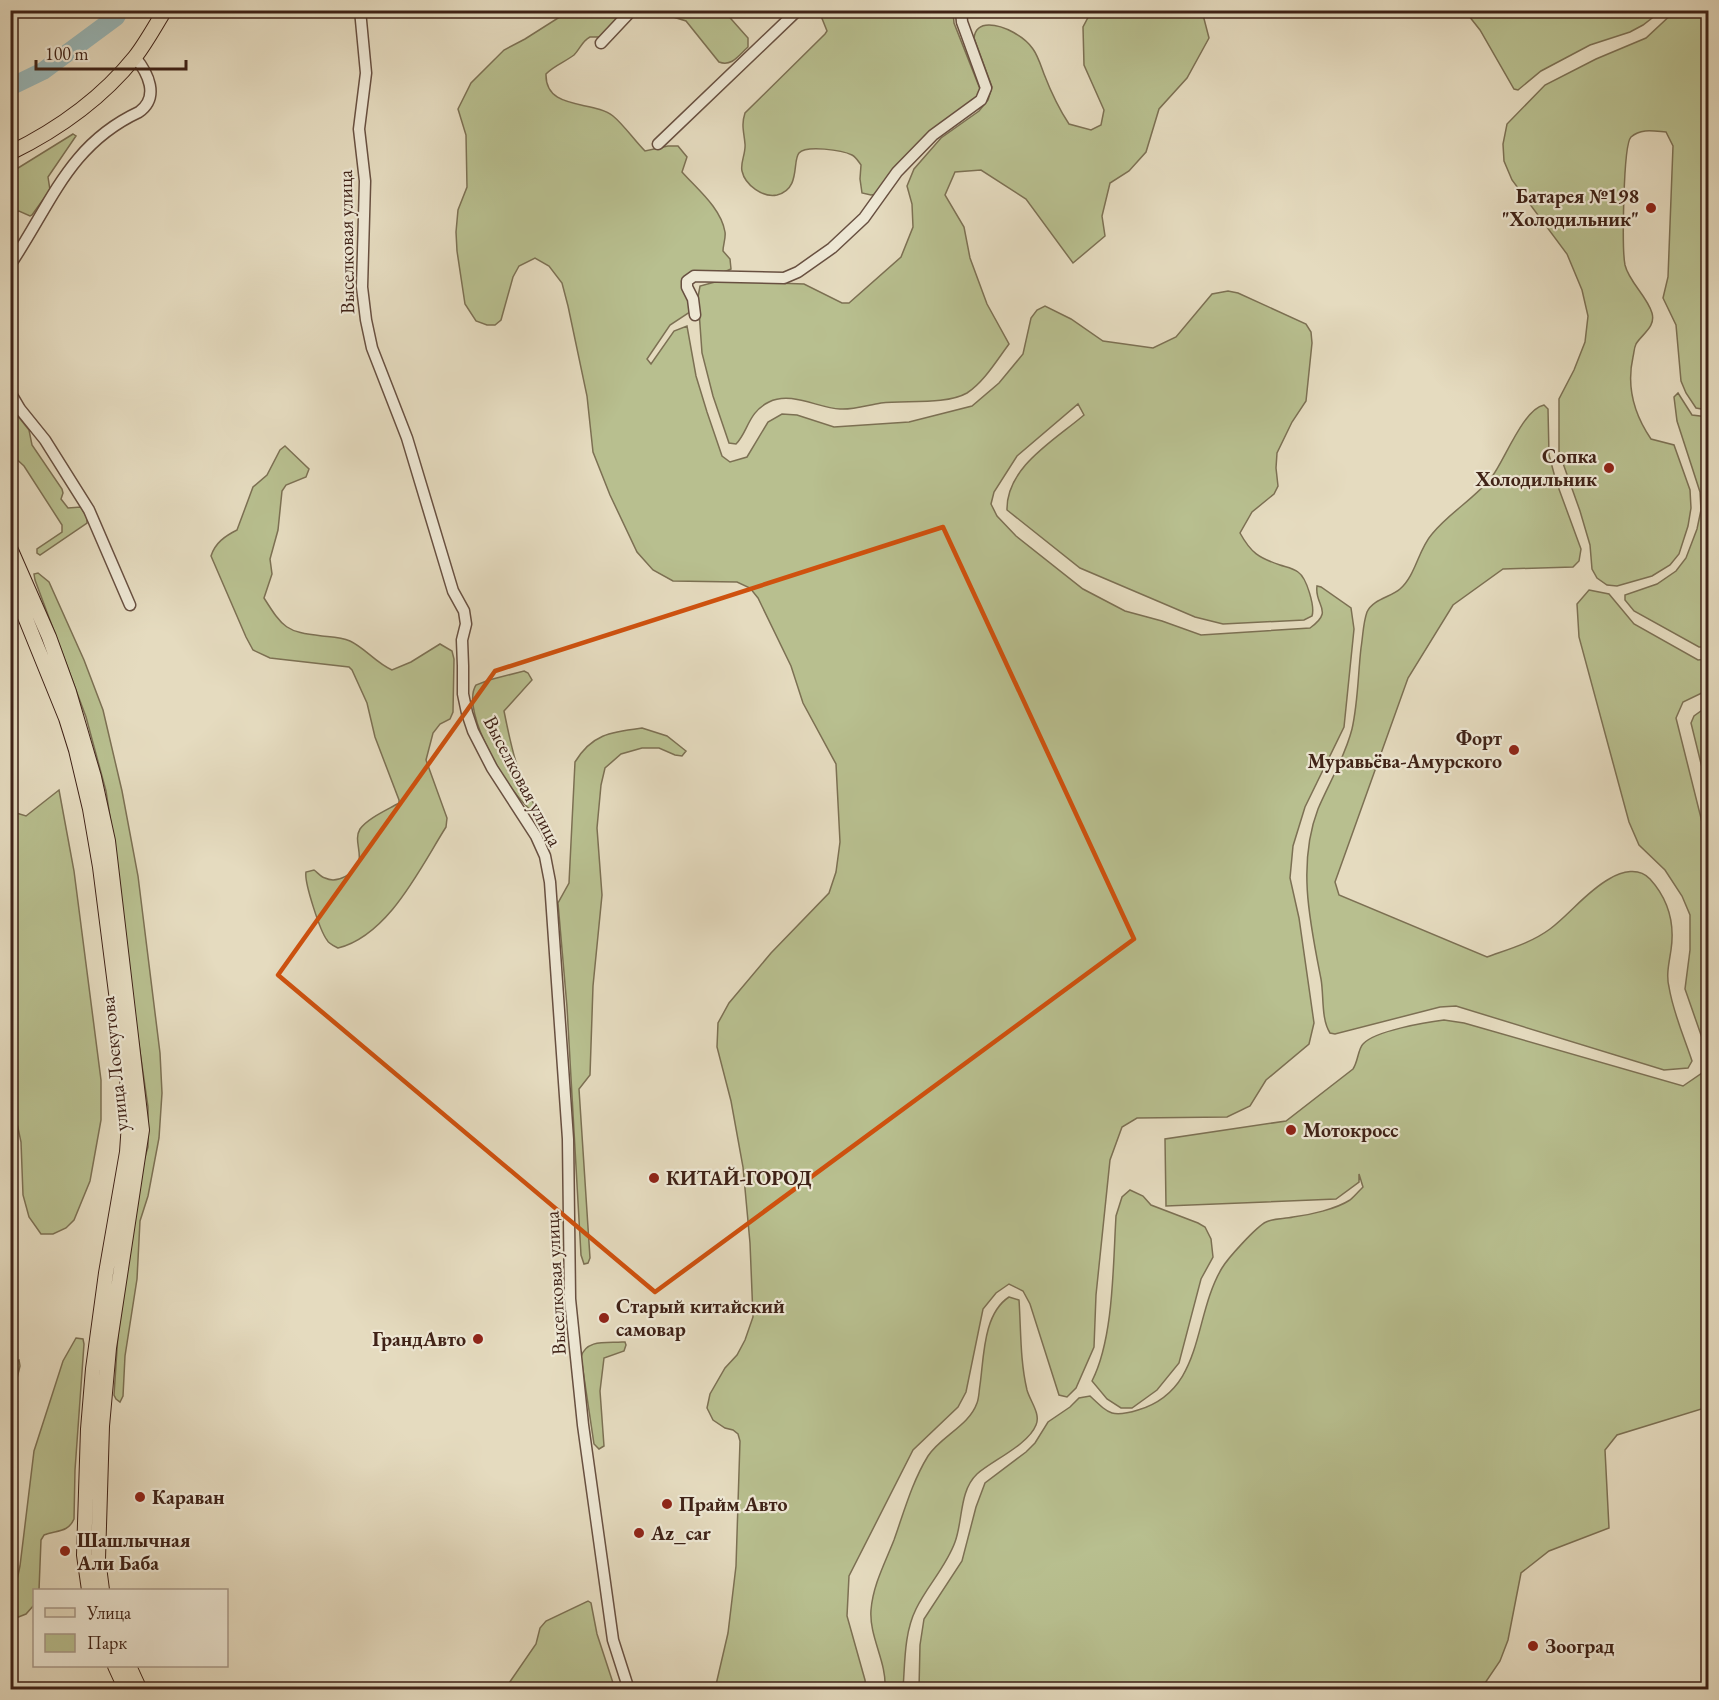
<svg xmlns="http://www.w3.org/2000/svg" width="1719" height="1700" viewBox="0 0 1719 1700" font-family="'EB Garamond',serif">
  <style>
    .green { fill: #b8bf8f; stroke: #7c7053; stroke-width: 1.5 }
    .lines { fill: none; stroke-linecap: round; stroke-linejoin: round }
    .river { stroke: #99b9bb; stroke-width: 18 }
    .minor-casing { stroke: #685041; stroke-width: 13 }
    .major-casing { stroke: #3f2217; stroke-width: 16 }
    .minor { stroke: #eee8d5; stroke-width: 10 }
    .major { stroke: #e5dbbf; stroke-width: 14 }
    .marked { fill: none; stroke: #cf510e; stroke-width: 4.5; stroke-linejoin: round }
    .poi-dot { fill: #8f2418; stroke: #eee8d5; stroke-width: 2 }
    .labels { text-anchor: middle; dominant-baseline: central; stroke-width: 4.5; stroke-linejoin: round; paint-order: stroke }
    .poi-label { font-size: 20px; font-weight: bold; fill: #3f2217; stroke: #eee8d5; text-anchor: start }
    .street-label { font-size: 20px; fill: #3f2217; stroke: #eee8d5 }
  </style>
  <rect width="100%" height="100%" fill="#e5dbbf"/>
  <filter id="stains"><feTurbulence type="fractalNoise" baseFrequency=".00333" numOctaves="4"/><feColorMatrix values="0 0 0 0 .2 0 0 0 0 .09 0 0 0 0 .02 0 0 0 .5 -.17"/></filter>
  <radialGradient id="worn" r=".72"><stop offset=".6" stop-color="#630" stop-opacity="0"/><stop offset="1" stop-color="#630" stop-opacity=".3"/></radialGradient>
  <path class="green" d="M 1092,10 L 1202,11 L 1209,38 L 1187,78 L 1159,109 L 1146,152 L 1129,171 L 1110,183 L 1102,216 L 1105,236 L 1073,263 L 1026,199 L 981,170 L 955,172 L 945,195 L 964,227 L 970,258 L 987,304 L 1009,344 C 997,360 984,382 967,393 C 946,405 906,400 881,403 C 868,405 853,410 840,409 C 818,408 791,391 769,402 C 748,412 748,432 736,444 L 729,443 L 713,396 L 702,353 L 698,297 L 700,286 L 715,282 L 752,282 L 804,284 L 842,303 L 849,303 L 901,257 L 913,227 L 912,204 L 907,186 L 914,169 L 941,138 L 979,111 L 988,100 L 992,87 L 974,38 C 975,30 979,25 989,25 C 1004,25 1025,37 1033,49 C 1038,56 1041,66 1044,74 C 1051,92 1059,109 1069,124 L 1091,130 L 1101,125 L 1104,110 L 1084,65 L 1083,27 Z
    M 569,11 L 627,11 L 600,37 C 598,37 592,37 590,37 C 582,41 580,49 574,55 C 565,62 553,66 546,74 C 545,111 593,100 613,116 C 624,125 634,140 645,151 L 668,146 L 678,146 L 687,157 L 682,172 C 697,189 721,208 725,232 C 726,238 723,245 723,251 L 730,259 L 731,269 C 720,275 706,273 694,272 L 687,294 L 690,312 L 670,325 L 647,359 L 651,364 L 674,331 L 687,326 L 696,376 L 707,412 L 722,456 L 730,462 L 747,457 L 768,422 L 782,414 L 797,415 L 834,427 L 909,422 L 972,406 L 999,383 L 1023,354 L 1031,318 L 1037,310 L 1045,306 L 1071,319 L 1103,341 L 1153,348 L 1176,337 L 1212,294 L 1228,291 L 1238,293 L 1306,324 L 1311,332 L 1312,343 L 1306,401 L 1292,422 L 1277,453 L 1276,468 L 1278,486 L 1274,494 L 1252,512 L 1240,533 C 1251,553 1259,558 1280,565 C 1286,567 1293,568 1298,572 C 1307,578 1315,607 1312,616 L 1304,620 L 1223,624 L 1195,617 L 1080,568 L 1007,510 C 1006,467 1055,440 1084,415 L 1078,404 L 1017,456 L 994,492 L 991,504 L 997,516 L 1016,536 L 1083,589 L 1125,611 L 1162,621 L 1201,635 L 1310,628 C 1335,610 1314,606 1317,586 L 1321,587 L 1351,608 L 1354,629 L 1344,727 L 1305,807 L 1293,846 L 1290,878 L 1299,918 L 1314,1023 L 1309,1044 L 1266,1080 L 1250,1106 L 1227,1117 L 1137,1118 L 1122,1127 L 1110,1160 L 1096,1295 L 1094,1347 L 1076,1388 L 1067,1397 L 1059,1395 L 1030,1304 L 1023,1291 L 1009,1284 L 996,1293 L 983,1309 L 966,1392 L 958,1407 L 913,1450 L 849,1576 L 847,1616 L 865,1680 L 866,1689 L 715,1689 L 728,1633 L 736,1566 L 740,1441 L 738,1434 L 733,1430 L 725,1428 L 713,1420 L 707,1408 L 710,1394 L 725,1368 L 737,1355 L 745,1340 L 753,1317 L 750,1243 L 743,1167 L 731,1101 L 717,1047 L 718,1023 L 729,1003 L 771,953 L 829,893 L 836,872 L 840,842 L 836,764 L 803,703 L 791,666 L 758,598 L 750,588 L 737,582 L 673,581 L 653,570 L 637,552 L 610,495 L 593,452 L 587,396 L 568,306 L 562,283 L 549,266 L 535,258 L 519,266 L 513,277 L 501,320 L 495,325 L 487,325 L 476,321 L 465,304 L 457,251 L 456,232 L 458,210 L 467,187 L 466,135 L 458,109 L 471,83 L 504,50 L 525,39 Z
    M 663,11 L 724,11 L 748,38 L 748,47 C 739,55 732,67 719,62 L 686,21 L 670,16 Z
    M 819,11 L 953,11 L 954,23 L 980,89 L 977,97 L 877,194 L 871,195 L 862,193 L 860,179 L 861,165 C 858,161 856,157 852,155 C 842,150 806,145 799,153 C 792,161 801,189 777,195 C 763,198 745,185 742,171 C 740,163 746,153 745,144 C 744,132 741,125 745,113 L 825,34 L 827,31 Z
    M 1565,11 L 1576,13 L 1586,10 L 1661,11 L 1643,25 L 1630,32 L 1590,45 L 1541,71 L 1518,90 L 1514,89 L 1480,30 L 1465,11 Z
    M 1675,11 L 1708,11 L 1708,410 L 1696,408 L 1686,393 L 1681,381 L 1676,325 L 1663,298 L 1668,277 L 1673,146 L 1666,132 C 1654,131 1641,128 1631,137 C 1623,145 1622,250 1625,265 C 1629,282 1647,296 1652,313 C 1656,327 1642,334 1636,344 C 1634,348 1634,353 1633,357 C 1626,388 1634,414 1651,439 L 1674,445 L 1690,490 L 1691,508 L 1688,526 L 1679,554 L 1670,565 L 1652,576 L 1617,586 L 1607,585 L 1597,578 L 1592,569 L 1590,545 L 1580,511 L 1559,452 L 1559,399 L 1574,370 L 1585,342 L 1588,316 L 1582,290 L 1567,254 L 1512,180 L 1504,161 L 1503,144 L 1507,124 L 1545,85 L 1596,59 L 1646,38 Z
    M 73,134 L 76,136 L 48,177 L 50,190 L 32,215 L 30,216 L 19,211 L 11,215 L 10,173 Z
    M 1678,393 L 1692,415 L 1708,417 L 1708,647 L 1699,647 L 1634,611 L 1625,600 L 1625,595 L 1657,584 L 1676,571 L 1686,558 L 1697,529 L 1701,510 L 1700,492 L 1677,421 L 1674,397 Z
    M 1544,405 L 1548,409 L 1549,455 L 1556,481 L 1581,549 L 1579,561 L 1573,567 L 1503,569 L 1453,605 L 1408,678 L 1335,882 L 1339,895 L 1487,957 C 1509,949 1531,943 1550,929 C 1570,914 1586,892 1609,879 C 1622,871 1639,867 1650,879 C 1669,900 1675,923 1671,950 C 1669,963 1666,975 1669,987 C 1673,1012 1684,1037 1692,1061 L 1688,1068 L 1664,1070 L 1456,1006 L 1440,1007 L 1335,1034 L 1330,1033 C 1321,1019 1324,996 1321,979 C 1310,923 1297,864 1318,809 C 1329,783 1345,757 1352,729 C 1358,703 1358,674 1361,648 C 1363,636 1363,623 1367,612 C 1373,599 1391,597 1400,589 C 1416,575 1418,550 1432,534 C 1449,513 1474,499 1491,478 C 1504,462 1523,409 1544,405 Z
    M 10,406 L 29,430 L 32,445 L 62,489 L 63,493 L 61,499 L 68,508 L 81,507 L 87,518 L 87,523 L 40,555 L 37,553 L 37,549 L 62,532 L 62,525 L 24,466 L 11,454 Z
    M 285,446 L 309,469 L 306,477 L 286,485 L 282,491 L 278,530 L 270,559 L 272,574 L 264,598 C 283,628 286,632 322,636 C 332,637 341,637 350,641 C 365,648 376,663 392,670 L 411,662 L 440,644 L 452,651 L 454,659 L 453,712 L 450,719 L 440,724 L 433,733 L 426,760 L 447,818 L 446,827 C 420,868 389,935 338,948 C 334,946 329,944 327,940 C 320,931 304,882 306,872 L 314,870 C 317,872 321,877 325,878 C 337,884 355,874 359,861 C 361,850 354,839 360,829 C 368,818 387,810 399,803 L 399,800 L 375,737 L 367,703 L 352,670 L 349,667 L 270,658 L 253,650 L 246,637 L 211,556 C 215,543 225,536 237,530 L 253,487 L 267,475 L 280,450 Z
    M 38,573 L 49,582 L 84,660 L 103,710 L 122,791 L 138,876 L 160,1053 L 162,1093 L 159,1138 L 148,1196 L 140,1221 L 137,1279 L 125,1356 L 123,1396 L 120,1402 L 116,1399 L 114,1395 L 119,1319 L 140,1174 L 148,1147 L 148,1107 L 125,948 L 118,870 L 106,791 L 86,717 L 35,580 L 34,574 Z
    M 1589,590 L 1609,594 L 1634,624 L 1698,660 L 1708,659 L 1708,690 L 1683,702 L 1676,718 L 1708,846 L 1708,1055 L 1685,989 L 1690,950 L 1690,915 L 1682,896 L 1665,870 L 1639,845 L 1629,822 L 1579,637 L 1577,604 Z
    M 524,671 L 528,673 L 532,680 L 504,711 C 511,746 518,781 539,812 L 536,814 C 511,799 459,711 476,685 L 489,680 Z
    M 1708,706 L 1708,792 L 1691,723 L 1694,716 Z
    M 642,728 L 667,736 L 686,751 L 682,756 L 675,755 L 659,748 L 642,748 L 621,754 L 605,768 L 601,785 L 597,828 L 602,895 L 593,986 L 590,1075 L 579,1089 L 590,1258 L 588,1263 L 584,1264 L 581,1255 L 567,1007 L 558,903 L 569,883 L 575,762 C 592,734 611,732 642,728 Z
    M 59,790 L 74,871 L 101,1080 L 101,1120 L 90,1181 L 74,1220 L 66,1228 L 53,1234 L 41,1234 L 29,1217 L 23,1195 L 21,1142 L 11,1095 L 10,811 L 26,816 Z
    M 1444,1020 L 1464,1023 L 1683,1086 L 1708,1069 L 1708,1407 L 1617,1435 L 1605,1450 L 1609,1528 L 1549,1551 L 1521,1573 L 1508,1640 L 1500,1661 L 1481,1689 L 919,1689 L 920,1645 L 924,1619 L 962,1561 L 976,1507 L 985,1483 L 1026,1452 L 1035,1443 L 1048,1422 L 1070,1407 L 1079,1398 L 1090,1396 C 1109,1414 1112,1418 1138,1410 C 1205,1390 1192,1318 1222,1268 C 1228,1258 1256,1227 1266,1222 C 1273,1218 1285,1219 1293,1217 C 1310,1215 1336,1209 1350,1200 C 1354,1197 1359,1191 1363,1187 L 1359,1174 L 1359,1182 L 1336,1199 L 1166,1206 L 1165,1139 L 1286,1121 L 1353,1069 C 1358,1062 1358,1049 1363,1044 C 1374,1031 1427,1022 1444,1020 Z
    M 1130,1190 L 1143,1196 L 1151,1205 L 1198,1223 L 1205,1227 L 1211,1239 L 1213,1257 L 1201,1279 L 1179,1363 L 1157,1390 L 1132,1408 L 1121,1408 L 1107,1399 L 1092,1381 C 1114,1338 1113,1264 1116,1216 L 1122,1197 Z
    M 1009,1297 L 1019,1300 C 1021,1329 1020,1361 1027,1390 C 1030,1401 1041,1414 1036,1425 C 1028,1445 993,1460 977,1474 C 959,1491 963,1521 955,1542 C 946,1567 927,1586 916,1609 C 904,1633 905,1663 903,1689 L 885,1689 C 887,1662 869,1637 871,1610 C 873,1585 885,1563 894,1540 C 904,1512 912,1482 928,1456 C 941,1436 969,1426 977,1403 C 979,1398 979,1391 980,1385 C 984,1357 983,1314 1009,1297 Z
    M 76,1338 L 83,1339 L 84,1344 L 75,1470 L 74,1519 C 68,1533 56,1530 44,1535 L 41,1540 L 39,1590 L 34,1590 L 34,1605 L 26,1614 L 11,1620 L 11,1601 L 14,1594 L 20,1566 L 34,1451 L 63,1361 Z
    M 622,1342 L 625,1342 L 626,1345 L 624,1351 L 604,1358 L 600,1391 L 604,1446 L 599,1449 L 594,1444 L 581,1357 C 586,1339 607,1343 622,1342 Z
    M 19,1360 L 20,1366 L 11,1403 L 11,1363 Z
    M 588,1601 L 591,1603 L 597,1634 L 615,1689 L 505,1689 L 536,1644 L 540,1628 L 546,1621 Z"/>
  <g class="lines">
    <path class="river" d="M 10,87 L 43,71 L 116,17 L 120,10"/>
    <g class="minor-casing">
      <path id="minor" d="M 360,10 L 366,73 L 359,129 L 365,181 L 362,287 L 366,320 L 372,348 L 407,438 L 453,591 L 464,611 L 466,624 L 462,640 L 463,666 L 463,694 L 467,713 L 473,731 L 492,768 L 536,836 L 545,856 L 550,882 L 568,1139 L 570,1299 L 583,1425 L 613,1640 L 629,1690
        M 601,43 L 632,10
        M 658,144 L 798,10
        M 10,265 C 51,205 68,145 139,112 C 160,97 148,73 135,57
        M 695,315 L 693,299 L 687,287 L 687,281 L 694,276 L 784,278 L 798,272 L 832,248 L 864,218 L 897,172 L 933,135 L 981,100 L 986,88 L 962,22 L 961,10
        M 10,392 L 20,409 L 45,440 L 89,510 L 130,605"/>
    </g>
    <g class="major-casing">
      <path id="major" d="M 10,153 C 57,130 102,98 135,57 C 146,43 155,26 165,10
        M 10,548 L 49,637 L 69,692 L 94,777 L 108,841 L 142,1130 L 109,1348 L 102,1426 L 98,1559 L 102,1590
        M 10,580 L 66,718 L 76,750 L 90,809 L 100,867 L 128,1087 L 129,1123 L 127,1152 L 106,1273 L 93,1369 L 88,1429 L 84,1555 L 89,1590
        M 115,1666 L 126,1690
        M 129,1666 L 140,1690"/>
    </g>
    <use href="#minor" class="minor"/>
    <use href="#major" class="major"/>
  </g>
  <path class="marked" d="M 943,527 L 1134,939 L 655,1292 L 278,975 L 495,671 Z"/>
  <g class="poi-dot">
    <circle cx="1651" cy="208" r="6"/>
    <circle cx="1609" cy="468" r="6"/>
    <circle cx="1514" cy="750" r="6"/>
    <circle cx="1291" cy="1130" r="6"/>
    <circle cx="654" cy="1178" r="6"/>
    <circle cx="604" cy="1318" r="6"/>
    <circle cx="478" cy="1339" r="6"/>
    <circle cx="140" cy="1497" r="6"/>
    <circle cx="667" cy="1504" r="6"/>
    <circle cx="639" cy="1533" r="6"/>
    <circle cx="65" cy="1551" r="6"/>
    <circle cx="1533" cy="1646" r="6"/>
  </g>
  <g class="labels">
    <g class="poi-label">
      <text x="1639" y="196" text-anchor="end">Батарея №198<tspan x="1639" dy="23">"Холодильник"</tspan></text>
      <text x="1597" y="456" text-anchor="end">Сопка<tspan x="1597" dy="23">Холодильник</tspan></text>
      <text x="1502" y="738" text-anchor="end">Форт<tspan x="1502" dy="23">Муравьёва-Амурского</tspan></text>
      <text x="1303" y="1130">Мотокросс</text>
      <text x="666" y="1178">КИТАЙ-ГОРОД</text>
      <text x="616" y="1306">Старый китайский<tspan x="616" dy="23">самовар</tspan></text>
      <text x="466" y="1339" text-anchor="end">ГрандАвто</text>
      <text x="152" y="1497">Караван</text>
      <text x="679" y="1504">Прайм Авто</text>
      <text x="651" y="1533">Az_car</text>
      <text x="77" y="1540">Шашлычная<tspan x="77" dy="23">Али Баба</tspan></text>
      <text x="1545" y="1646">Зооград</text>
    </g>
    <g class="street-label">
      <text transform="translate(346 242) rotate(-91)">Выселковая улица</text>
      <text transform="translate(523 781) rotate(62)">Выселковая улица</text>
      <text transform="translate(114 1064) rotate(-96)">улица Лоскутова</text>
      <text transform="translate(555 1283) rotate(-93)">Выселковая улица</text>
    </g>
  </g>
  <rect width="1719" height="1700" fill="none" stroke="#e5dbbf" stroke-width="36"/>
  <rect x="12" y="12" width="1695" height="1676" fill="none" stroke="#3f2217" stroke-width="3"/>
  <rect x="18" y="18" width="1683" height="1664" fill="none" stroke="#3f2217" stroke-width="1.5"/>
  <rect x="33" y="1589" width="195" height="78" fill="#eee8d5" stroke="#a89989" stroke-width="1.5"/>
  <rect x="45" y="1608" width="30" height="9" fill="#e5dbbf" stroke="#a89989" stroke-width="1.5"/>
  <text x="87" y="1619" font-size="18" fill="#3f2217">Улица</text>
  <rect x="45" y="1634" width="30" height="18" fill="#b8bf8f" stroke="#a89989" stroke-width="1.5"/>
  <text x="87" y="1649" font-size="18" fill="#3f2217">Парк</text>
  <path d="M36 60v9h150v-9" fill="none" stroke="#3f2217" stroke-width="3"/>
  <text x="45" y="60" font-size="18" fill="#3f2217" stroke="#eee8d5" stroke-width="4.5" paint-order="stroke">100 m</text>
  <rect width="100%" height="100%" filter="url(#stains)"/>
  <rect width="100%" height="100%" fill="url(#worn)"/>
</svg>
